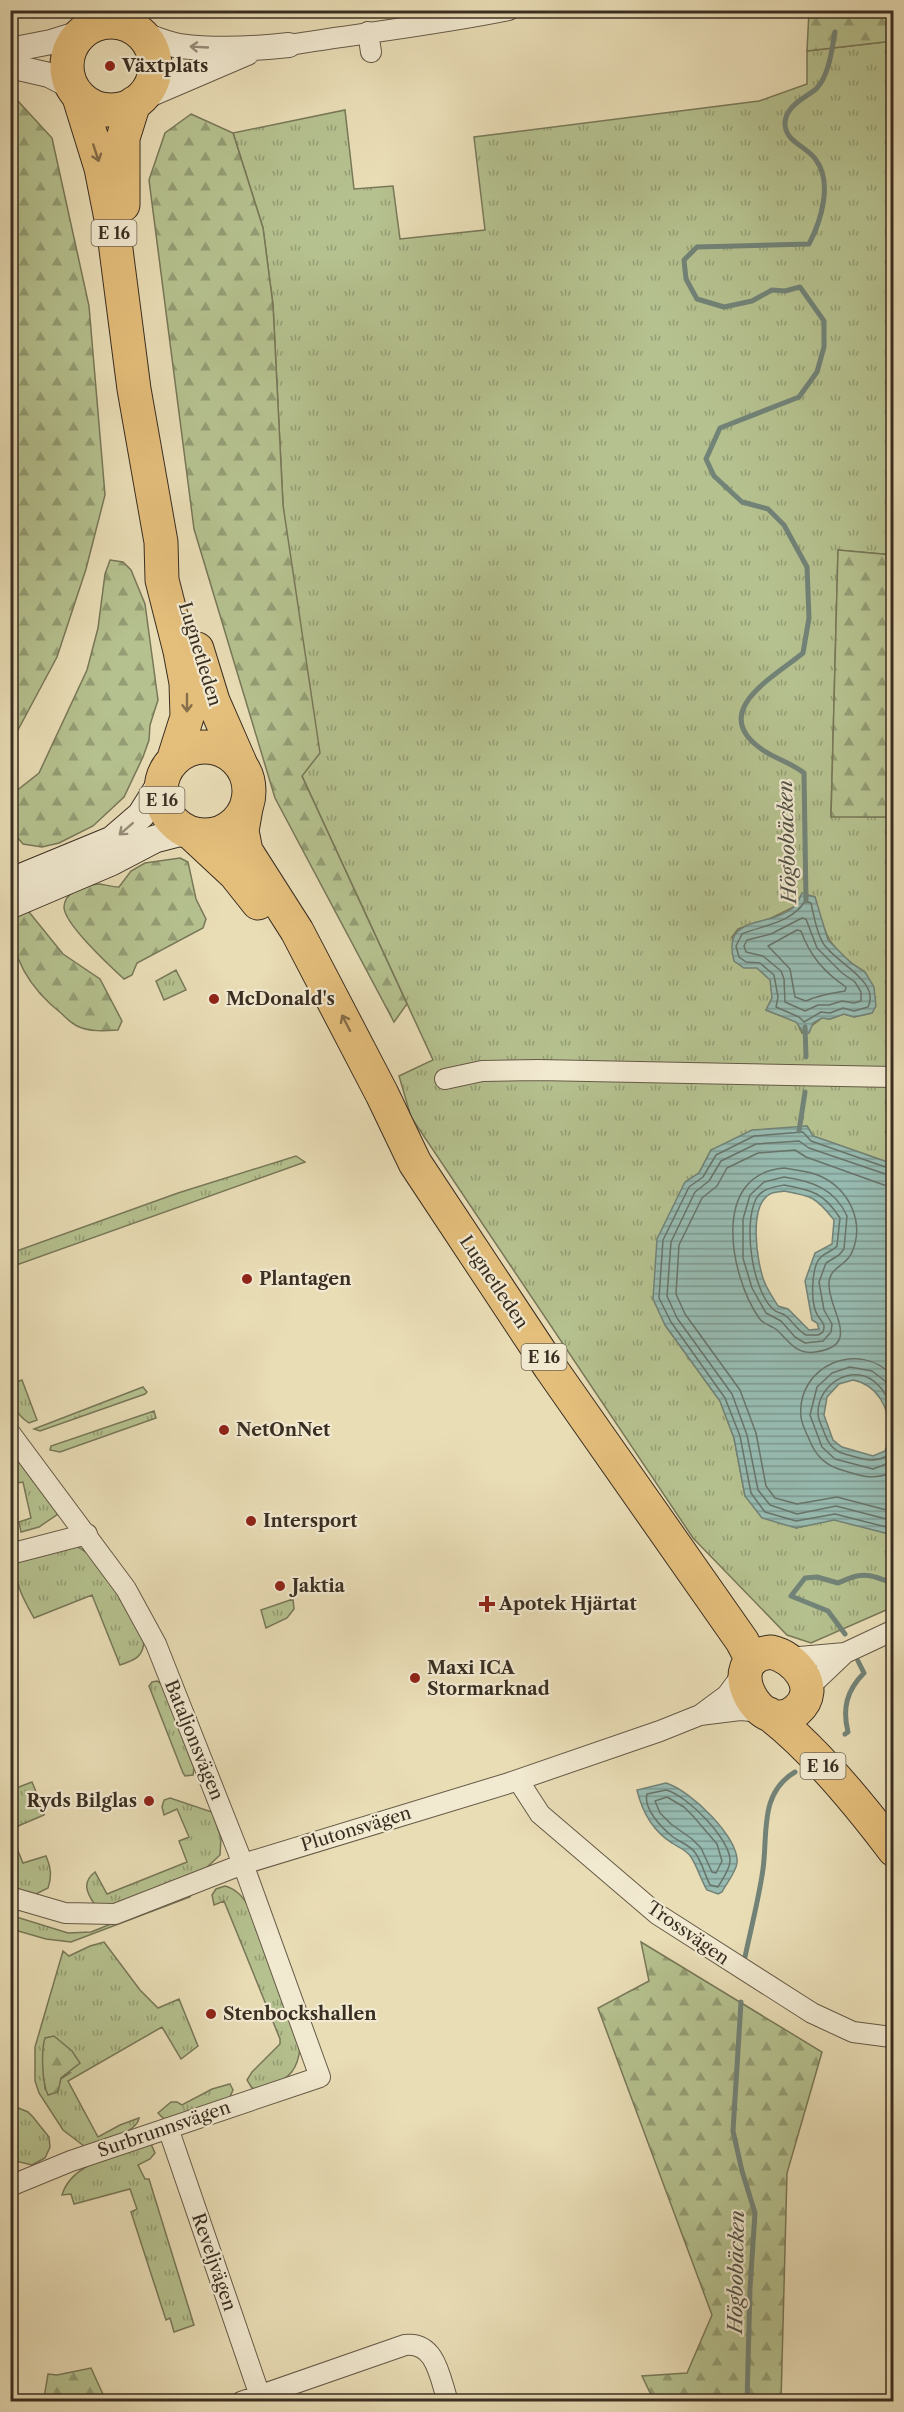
<svg xmlns="http://www.w3.org/2000/svg" width="904" height="2412" viewBox="0 0 904 2412" font-family="'Libre Caslon Text',serif">
  <style>
    .grass { fill: url(#grass-tufts); stroke: #787858; stroke-width: 1.5; fill-rule: evenodd }
    .forest { fill: url(#forest-firs); stroke: #787858; stroke-width: 1.5 }
    .water { fill: url(#water-rules); stroke: #728378; stroke-width: 1.5; fill-rule: evenodd }
    .lines { fill: none; stroke-linecap: round; stroke-linejoin: round }
    .shore { stroke: #68746a; stroke-width: 1.5 }
    .stream { stroke: #728378; stroke-width: 5 }
    .minor-casing { stroke: #665a47; stroke-width: 22 }
    .tertiary-casing { stroke: #665a47; stroke-width: 26 }
    .secondary-casing { stroke: #3a2e22; stroke-width: 29 }
    .trunk-casing { stroke: #3a2e22; stroke-width: 35 }
    .minor { stroke: #f1e9d0; stroke-width: 20 }
    .tertiary { stroke: #f1e9d0; stroke-width: 24 }
    .secondary { stroke: #f1e9d0; stroke-width: 27 }
    .trunk { stroke: #e4be7b; stroke-width: 33 }
    .oneway { stroke: #968c79 }
    .oneway2 { stroke: #866f4a }
    .poi-dot { fill: #8f2418; stroke: #f1e9d0; stroke-width: 2 }
    .labels { text-anchor: middle; dominant-baseline: central; stroke-width: 4.5; stroke-linejoin: round; paint-order: stroke }
    .shield { fill: #f1e9d0; stroke: #716656; stroke-width: 1.5 }
    .shield-label { font-size: 16px; font-weight: bold; fill: #3a2e22 }
    .poi-label { font-size: 18px; font-weight: bold; fill: #3a2e22; stroke: #f1e9d0; text-anchor: start }
    .street-label { font-size: 18px; fill: #3a2e22; stroke: #f1e9d0 }
    .water-label { font-size: 20px; font-style: italic; fill: #515146; stroke: #f1e9d0 }
  </style>
  <defs>
    <pattern id="grass-tufts" width="24" height="20" patternUnits="userSpaceOnUse" patternTransform="scale(1.5)"><rect width="24" height="20" fill="#b5c18f"/><path d="M3 7l-1-3M5 7V3M7 7l1-3M15 17l-1-3M17 17v-4M19 17l1-3" fill="none" stroke="#949d74"/></pattern>
    <pattern id="forest-firs" width="22" height="20" patternUnits="userSpaceOnUse" patternTransform="scale(1.5)"><rect width="22" height="20" fill="#b5c18f"/><path d="M5 1l3.5 6h-7zM16 11l3.5 6h-7z" fill="#949d74"/></pattern>
    <pattern id="water-rules" width="6" height="5" patternUnits="userSpaceOnUse" patternTransform="scale(1.5)"><rect width="6" height="5" fill="#97bbb1"/><path d="M0 2.5h6" fill="none" stroke="#7c9890"/></pattern>
  </defs>
  <rect width="100%" height="100%" fill="#e9ddb6"/>
  <filter id="stains"><feTurbulence type="fractalNoise" baseFrequency=".00333" numOctaves="4"/><feColorMatrix values="0 0 0 0 .2 0 0 0 0 .09 0 0 0 0 .02 0 0 0 .5 -.17"/></filter>
  <radialGradient id="worn" r=".72"><stop offset=".6" stop-color="#630" stop-opacity="0"/><stop offset="1" stop-color="#630" stop-opacity=".3"/></radialGradient>
  <path class="grass" d="M 893,41 L 893,555 L 838,550 L 831,816 L 893,817 L 893,1164 L 813,1136 L 807,1126 L 787,1129 L 711,1150 L 699,1173 L 685,1183 L 665,1325 L 720,1401 L 734,1438 L 745,1496 L 796,1528 L 834,1519 L 893,1535 L 893,1607 L 811,1643 L 787,1635 L 693,1538 L 411,1117 L 399,1076 L 433,1060 L 302,776 L 283,505 L 273,305 L 263,228 L 233,133 L 345,110 L 354,189 L 393,186 L 400,239 L 485,230 L 474,137 L 759,101 L 807,84 L 807,51 ZM 802,894 L 815,897 C 824,935 830,951 865,972 L 872,1013 L 854,1017 L 844,1014 L 830,1019 L 822,1018 L 802,1033 L 797,1022 L 766,1010 L 772,998 L 771,980 L 757,968 L 732,937 L 738,929 L 755,923 L 765,921 L 796,906 Z
    M 176,970 L 186,990 L 164,1000 L 156,981 Z
    M 296,1156 L 305,1162 L 11,1267 L 11,1253 L 178,1193 Z
    M 22,1380 L 37,1420 L 29,1423 C 14,1413 10,1400 11,1384 Z
    M 143,1387 L 147,1392 L 145,1394 L 40,1431 L 34,1429 Z
    M 154,1411 L 156,1418 L 60,1452 L 50,1450 L 51,1446 Z
    M 10,1450 L 58,1514 L 39,1527 L 21,1532 L 19,1522 L 31,1518 L 23,1482 L 11,1484 Z
    M 73,1545 C 103,1555 129,1612 144,1639 C 144,1657 135,1660 120,1665 L 92,1595 L 34,1618 C 24,1600 12,1581 18,1559 Z
    M 293,1599 L 294,1609 L 287,1618 L 266,1628 L 261,1610 Z
    M 157,1681 L 162,1684 L 194,1768 L 193,1775 L 185,1776 L 183,1773 L 149,1686 L 152,1682 Z
    M 32,1782 L 44,1811 L 44,1815 L 11,1829 L 11,1790 Z
    M 170,1798 L 212,1812 L 221,1838 L 220,1855 L 203,1871 L 125,1901 L 109,1905 L 95,1905 C 86,1892 82,1882 95,1872 L 107,1894 L 187,1862 L 179,1841 L 189,1837 L 177,1809 L 164,1815 L 162,1807 L 164,1800 Z
    M 10,1832 L 23,1863 L 46,1856 C 51,1868 52,1876 48,1888 L 36,1894 L 11,1887 Z
    M 225,1886 C 236,1889 242,1896 248,1905 L 300,2048 C 298,2068 290,2079 271,2085 C 264,2088 259,2090 252,2088 L 247,2080 L 252,2072 L 280,2044 L 280,2039 L 224,1901 L 214,1905 L 212,1895 L 216,1889 Z
    M 188,1893 L 191,1895 L 190,1897 L 71,1942 L 46,1939 L 11,1929 L 10,1915 L 68,1933 L 91,1932 Z
    M 104,1942 L 140,1990 L 158,2008 L 179,1999 L 198,2046 L 181,2059 L 162,2027 L 68,2081 L 98,2137 L 120,2125 L 139,2118 C 137,2133 98,2144 84,2146 L 63,2130 L 39,2093 L 35,2081 L 35,2047 L 63,1951 L 69,1956 L 90,1946 ZM 45,2070 L 70,2073 L 45,2089 Z
    M 230,2084 L 233,2090 L 229,2099 L 172,2119 L 164,2119 L 158,2113 L 171,2102 L 177,2102 L 182,2105 L 212,2089 Z
    M 11,2105 L 28,2112 L 33,2117 L 49,2137 L 50,2147 L 45,2158 L 32,2165 L 11,2160 Z
    M 151,2144 L 155,2153 L 150,2159 L 138,2165 L 145,2179 L 149,2179 L 194,2325 L 174,2332 L 170,2318 L 166,2320 L 131,2212 L 137,2209 L 130,2189 L 74,2204 L 71,2194 L 62,2195 C 72,2161 121,2154 151,2144 Z"/>
  <path class="forest" d="M 809,11 L 893,11 L 893,41 L 807,51 Z
    M 11,99 L 17,100 L 52,138 L 89,306 L 105,495 L 86,569 L 57,657 L 11,743 Z
    M 191,114 L 233,133 L 263,228 L 273,305 L 283,505 L 320,753 L 302,776 L 407,1004 L 394,1022 L 275,798 L 194,529 L 149,180 L 165,133 Z
    M 838,550 L 893,555 L 893,817 L 831,817 Z
    M 110,560 L 123,562 L 131,570 L 145,604 L 158,700 L 150,725 L 149,740 L 143,757 L 124,797 L 93,826 L 59,843 L 42,847 L 23,844 L 11,830 L 11,799 L 15,792 L 39,773 L 87,670 L 98,628 L 105,574 Z
    M 180,858 L 188,862 L 196,899 L 206,919 L 203,928 L 137,963 L 132,975 L 124,979 C 111,967 64,924 64,907 C 64,901 68,895 73,892 C 81,888 91,884 100,884 C 106,885 113,887 119,887 L 131,871 L 145,863 Z
    M 20,911 L 29,912 L 63,954 L 100,979 L 122,1021 L 118,1030 C 105,1031 89,1032 77,1026 C 71,1023 66,1018 62,1014 C 30,989 11,958 10,918 Z
    M 641,1942 L 822,2052 L 787,2173 L 781,2401 L 654,2401 L 642,2376 L 687,2373 L 712,2315 L 598,2008 L 649,1981 Z
    M 54,2036 L 72,2051 L 80,2063 L 61,2078 L 58,2092 L 48,2095 C 42,2083 41,2051 45,2038 Z
    M 91,2368 L 106,2401 L 46,2401 L 44,2398 L 48,2374 L 57,2375 Z"/>
  <path class="water" d="M 802,893 L 815,897 L 828,940 L 851,963 L 865,972 L 874,987 L 876,1006 L 872,1013 L 854,1017 L 844,1014 L 830,1019 L 822,1018 L 813,1023 L 809,1033 L 805,1034 L 796,1022 L 766,1010 L 772,998 L 770,980 L 757,968 L 744,968 L 734,961 C 721,913 770,929 795,906 C 798,903 800,897 802,893 Z
    M 807,1126 L 813,1136 L 893,1164 L 893,1535 L 834,1520 L 796,1528 L 762,1518 L 745,1496 L 734,1438 L 720,1401 L 665,1325 L 653,1299 L 657,1239 L 685,1182 L 699,1173 L 711,1150 L 752,1130 ZM 784,1191 C 812,1196 816,1197 834,1220 L 832,1244 L 815,1253 L 805,1281 L 812,1320 L 817,1323 L 819,1329 L 809,1330 L 788,1309 L 778,1306 C 773,1298 767,1289 764,1281 C 757,1262 748,1206 770,1194 C 773,1192 780,1192 784,1191 ZM 853,1380 C 878,1385 889,1408 890,1432 C 890,1438 887,1445 885,1451 L 873,1456 L 842,1447 L 833,1440 L 824,1415 L 827,1397 L 839,1384 Z
    M 666,1783 C 690,1790 740,1838 737,1863 C 736,1872 726,1884 722,1892 L 718,1894 L 707,1890 C 701,1880 697,1866 691,1857 C 686,1849 679,1848 672,1843 C 653,1831 642,1811 637,1790 Z"/>
  <g class="lines">
    <path class="shore" d="M 805,901 L 811,903 C 814,916 816,931 823,943 C 834,962 881,981 868,1007 L 854,1011 L 843,1008 L 830,1013 L 821,1012 L 804,1022 L 799,1017 L 776,1007 L 778,997 L 774,975 L 760,963 L 746,962 L 739,957 L 736,946 L 742,934 C 763,925 792,923 805,901 Z
      M 802,918 L 806,919 L 817,948 L 842,973 L 855,982 L 861,992 L 861,1001 L 854,1003 L 842,1001 L 829,1005 L 818,1005 L 805,1011 L 785,1002 L 784,979 L 781,971 L 763,956 L 746,952 L 744,946 L 747,940 L 771,934 Z
      M 797,930 L 801,931 C 810,956 824,972 846,987 L 845,991 C 832,993 818,995 806,1001 L 795,997 L 790,969 L 768,946 Z
      M 784,1168 C 795,1170 810,1171 820,1176 C 849,1189 865,1222 852,1252 C 847,1266 830,1266 829,1283 C 827,1309 864,1346 815,1352 C 796,1355 789,1341 777,1330 C 771,1325 764,1325 759,1318 C 730,1276 710,1174 784,1168 Z
      M 894,1170 L 811,1141 L 803,1132 L 754,1136 L 716,1155 L 703,1177 L 689,1187 L 663,1240 L 659,1298 L 671,1322 L 725,1398 L 740,1436 L 751,1493 L 765,1512 L 796,1521 L 835,1514 L 894,1529
      M 784,1177 C 812,1181 835,1189 847,1216 L 844,1249 L 839,1255 L 826,1263 L 819,1282 L 824,1310 L 832,1324 L 831,1332 L 823,1341 L 805,1343 L 795,1337 L 781,1321 L 766,1313 L 752,1288 L 743,1258 L 743,1219 L 750,1195 L 764,1182 Z
      M 894,1177 L 809,1148 L 799,1141 L 756,1144 L 721,1161 L 709,1181 L 695,1192 L 671,1242 L 667,1296 L 677,1318 L 732,1394 L 747,1435 L 758,1490 L 770,1505 L 797,1514 L 836,1506 L 894,1521
      M 784,1185 C 812,1190 824,1193 840,1218 L 837,1246 C 833,1251 826,1252 821,1257 C 811,1266 810,1304 818,1316 C 822,1322 826,1324 823,1332 L 818,1335 L 806,1335 C 797,1330 793,1322 786,1316 C 783,1313 777,1313 774,1310 C 752,1291 743,1225 756,1199 C 761,1189 773,1187 784,1185 Z
      M 894,1186 L 884,1185 L 806,1157 L 795,1150 L 758,1153 L 727,1168 L 717,1186 L 702,1198 L 679,1245 L 676,1294 L 685,1314 L 740,1390 L 756,1433 L 766,1486 L 775,1498 L 797,1504 L 837,1497 L 894,1512
      M 894,1377 C 859,1338 796,1366 801,1417 C 802,1425 806,1432 809,1439 C 816,1457 826,1466 845,1471 C 865,1477 873,1480 894,1472
      M 894,1395 L 885,1381 L 872,1371 L 850,1367 L 832,1373 L 817,1387 L 810,1415 L 822,1447 L 835,1459 L 873,1469 L 894,1461
      M 894,1420 C 891,1408 888,1395 879,1386 C 856,1360 817,1383 818,1414 C 818,1420 822,1426 824,1432 C 828,1443 833,1451 845,1454 C 862,1459 873,1464 889,1455 L 894,1444
      M 666,1790 C 687,1795 731,1840 730,1861 C 730,1869 722,1880 718,1887 L 710,1885 C 705,1875 702,1863 696,1854 C 691,1845 681,1843 673,1837 C 662,1828 643,1809 647,1794 Z
      M 667,1797 L 684,1807 L 693,1816 L 717,1844 L 722,1861 L 716,1873 L 712,1872 L 701,1848 L 692,1839 L 671,1824 L 660,1813 L 655,1801 Z"/>
    <path class="stream" d="M 806,901 L 804,773 C 790,762 773,758 760,748 C 709,711 774,677 803,653 L 809,618 L 807,567 L 784,525 L 768,509 L 742,502 L 714,476 L 706,459 L 720,428 L 799,397 L 817,372 L 824,347 L 824,321 L 800,287 L 785,291 L 772,290 L 752,301 L 724,307 L 697,299 L 686,279 L 684,260 L 697,247 L 809,244 C 821,221 833,183 816,160 C 807,146 784,142 785,122 C 787,105 805,98 816,89 C 829,76 832,49 835,32
      M 805,1027 L 806,1057
      M 799,1131 L 805,1092
      M 845,1634 L 828,1611 L 791,1596 L 805,1578 L 817,1577 L 838,1583 C 849,1578 862,1572 875,1577 C 883,1579 885,1582 894,1582
      M 845,1734 L 848,1732 C 842,1708 847,1690 864,1673 L 858,1661
      M 745,1957 C 751,1928 759,1898 763,1869 C 768,1834 759,1793 795,1772
      M 741,2002 L 733,2131 L 742,2171 L 755,2213 L 750,2288 L 747,2402"/>
    <g class="minor-casing">
      <path id="minor" d="M 368,32 L 371,52
        M 289,45 C 362,33 436,25 509,10
        M 445,1079 L 482,1071 L 538,1070 L 894,1077
        M 10,1433 L 126,1589 L 156,1644 L 243,1864 L 320,2077 L 71,2161 L 10,2186
        M 10,1554 L 87,1534
        M 788,1658 L 845,1653
        M 806,1690 L 845,1653 L 894,1630
        M 700,1715 L 740,1710 L 764,1712
        M 518,1780 L 540,1814 L 657,1914 L 812,2013 L 853,2032 L 891,2037
        M 10,1897 L 65,1913 L 115,1914 L 243,1864 L 509,1783 L 660,1731 L 700,1715 L 727,1695 L 747,1668
        M 168,2128 L 260,2396
        M 241,2402 L 405,2345 C 436,2341 440,2378 448,2402"/>
    </g>
    <g class="tertiary-casing">
      <path id="tertiary" d="M 143,35 C 155,38 167,44 180,46 C 216,51 253,49 289,45
        M 10,50 L 51,42 L 80,33
        M 10,66 L 49,75 L 72,87
        M 142,98 L 247,53"/>
    </g>
    <g class="secondary-casing">
      <path id="secondary" d="M 10,882 L 112,840 L 141,815 L 161,783
        M 10,905 L 111,862 L 155,839 L 186,831"/>
    </g>
    <g class="trunk-casing">
      <path id="trunk" d="M67 66a44 44 0 1 1 88 0a44 44 0 1 1-88 0Z
        M 79,97 L 101,168 L 114,234 L 134,389 L 161,542 L 162,580 L 180,651 L 186,683 L 187,717 L 174,758
        M 123,205 L 123,138 L 134,103
        M 197,649 L 213,701 L 241,765
        M161 791a44 44 0 1 1 88 0a44 44 0 1 1-88 0Z
        M 246,808 L 242,831 L 246,851 L 297,931 L 382,1094 L 415,1163 L 550,1367 L 742,1641 L 752,1660
        M 191,833 L 235,874 L 258,903
        M 771,1652 C 795,1657 822,1688 797,1710 C 762,1742 715,1658 771,1652 Z
        M 769,1714 C 813,1748 860,1805 894,1850"/>
    </g>
    <use href="#minor" class="minor"/>
    <use href="#tertiary" class="tertiary"/>
    <use href="#secondary" class="secondary"/>
    <use href="#trunk" class="trunk"/>
  </g>
  <defs><path id="oneway-shaft" d="M-6 0H5M1.5-3L5.5 0L1.5 3" fill="none" stroke-width="1.6" stroke-linecap="round" stroke-linejoin="round" transform="scale(1.5)"/></defs>
  <g class="oneway">
    <use href="#oneway-shaft" transform="translate(199 47) rotate(-177)"/>
    <use href="#oneway-shaft" transform="translate(126 829) rotate(139)"/>
  </g>
  <g class="oneway2">
    <use href="#oneway-shaft" transform="translate(96 153) rotate(72)"/>
    <use href="#oneway-shaft" transform="translate(187 703) rotate(90)"/>
    <use href="#oneway-shaft" transform="translate(346 1023) rotate(-117)"/>
  </g>
  <g class="poi-dot">
    <circle cx="110" cy="66" r="6"/>
    <circle cx="214" cy="999" r="6"/>
    <circle cx="247" cy="1279" r="6"/>
    <circle cx="224" cy="1430" r="6"/>
    <circle cx="251" cy="1521" r="6"/>
    <circle cx="280" cy="1586" r="6"/>
    <path d="M484 1595h6v6h6v6h-6v6h-6v-6h-6v-6h6z"/>
    <circle cx="415" cy="1678" r="6"/>
    <circle cx="149" cy="1801" r="6"/>
    <circle cx="211" cy="2014" r="6"/>
  </g>
  <g class="labels">
    <g class="shield">
      <rect x="91.5" y="220" width="45" height="26" rx="4.5"/>
      <rect x="139.5" y="787" width="45" height="26" rx="4.5"/>
      <rect x="521.5" y="1344" width="45" height="26" rx="4.5"/>
      <rect x="800.5" y="1753" width="45" height="26" rx="4.5"/>
    </g>
    <g class="shield-label">
      <text x="114" y="233">E 16</text>
      <text x="162" y="800">E 16</text>
      <text x="544" y="1357">E 16</text>
      <text x="823" y="1766">E 16</text>
    </g>
    <g class="poi-label">
      <text x="122" y="66">Växtplats</text>
      <text x="226" y="999">McDonald's</text>
      <text x="259" y="1279">Plantagen</text>
      <text x="236" y="1430">NetOnNet</text>
      <text x="263" y="1521">Intersport</text>
      <text x="292" y="1586">Jaktia</text>
      <text x="499" y="1604">Apotek Hjärtat</text>
      <text x="427" y="1668">Maxi ICA<tspan x="427" dy="21">Stormarknad</tspan></text>
      <text x="137" y="1801" text-anchor="end">Ryds Bilglas</text>
      <text x="223" y="2014">Stenbockshallen</text>
    </g>
    <g class="street-label">
      <text transform="translate(200 654) rotate(73)">Lugnetleden</text>
      <text transform="translate(494 1282) rotate(56)">Lugnetleden</text>
      <text transform="translate(194 1740) rotate(68)">Bataljonsvägen</text>
      <text transform="translate(356 1829) rotate(-17)">Plutonsvägen</text>
      <text transform="translate(688 1933) rotate(35)">Trossvägen</text>
      <text transform="translate(164 2129) rotate(-19)">Surbrunnsvägen</text>
      <text transform="translate(214 2262) rotate(71)">Reveljvägen</text>
    </g>
    <g class="water-label">
      <text transform="translate(787 842) rotate(-92)">Högbobäcken</text>
      <text transform="translate(736 2272) rotate(-89)">Högbobäcken</text>
    </g>
  </g>
  <rect width="904" height="2412" fill="none" stroke="#e9ddb6" stroke-width="36"/>
  <rect x="12" y="12" width="880" height="2388" fill="none" stroke="#3a2e22" stroke-width="3"/>
  <rect x="18" y="18" width="868" height="2376" fill="none" stroke="#3a2e22" stroke-width="1.5"/>
  <rect width="100%" height="100%" filter="url(#stains)"/>
  <rect width="100%" height="100%" fill="url(#worn)"/>
</svg>
